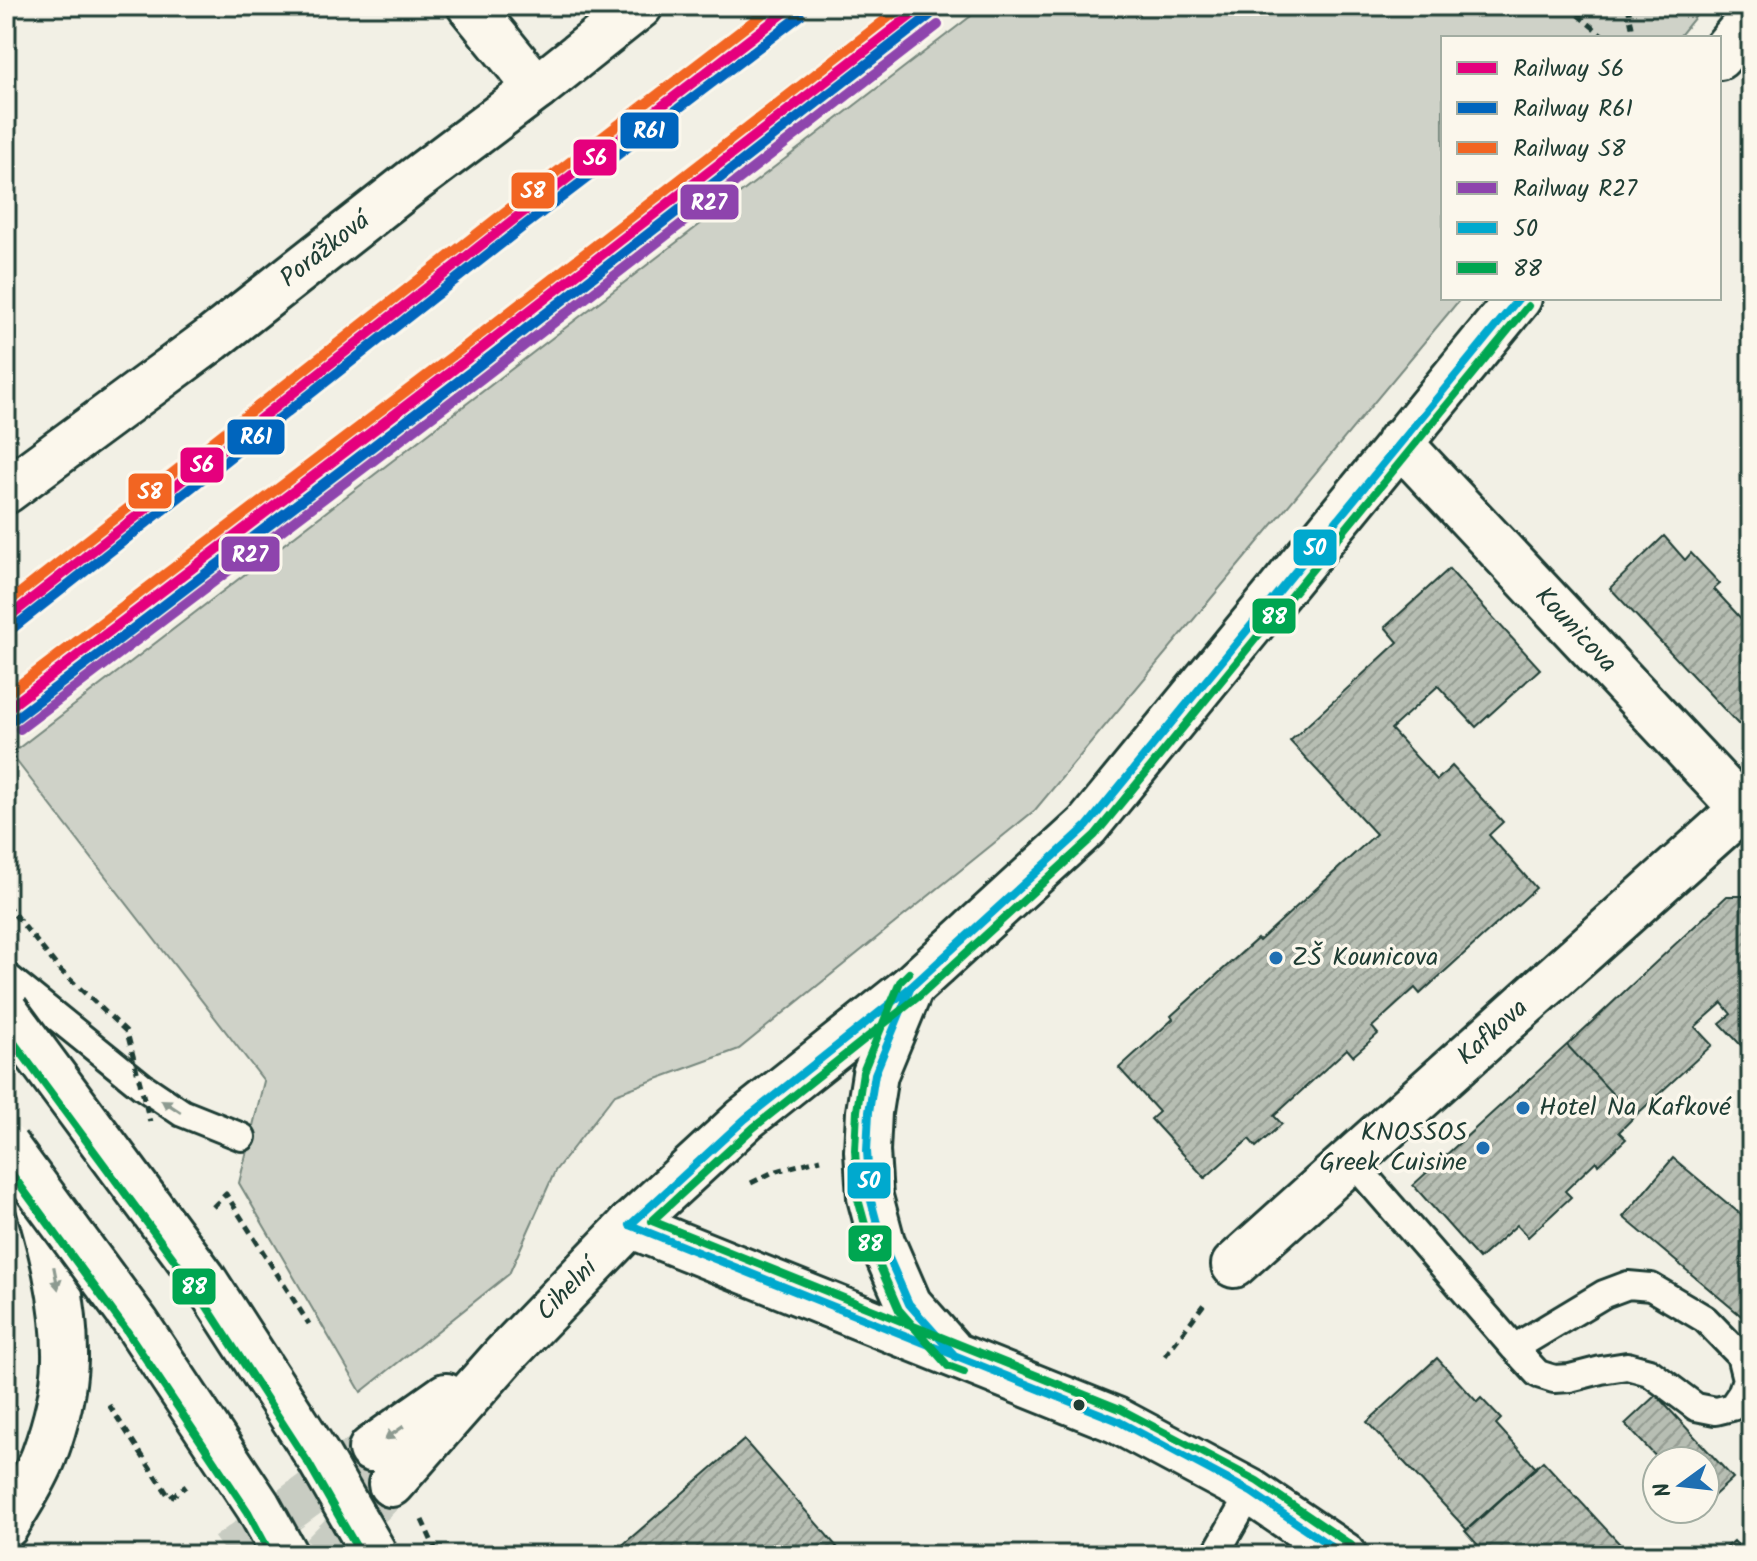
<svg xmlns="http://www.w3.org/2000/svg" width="1757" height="1561" viewBox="0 0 1757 1561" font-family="Kalam,sans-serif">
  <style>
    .grass { fill: #cfd2c8; stroke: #77887e; stroke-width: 2 }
    .building { fill: url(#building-hatch); stroke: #1f3d34; stroke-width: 2 }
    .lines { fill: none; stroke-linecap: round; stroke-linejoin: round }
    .highway-tunnel { stroke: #c8ccc2; stroke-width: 44; stroke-dasharray: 44 22; stroke-linecap: butt }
    .lane-casing { stroke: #1f3d34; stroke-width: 32 }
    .street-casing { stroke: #1f3d34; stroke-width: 50 }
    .secondary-casing { stroke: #1f3d34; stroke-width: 50 }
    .primary-casing { stroke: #1f3d34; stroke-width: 50 }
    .highway-casing { stroke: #1f3d34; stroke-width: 50 }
    .path { stroke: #1f3d34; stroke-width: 5; stroke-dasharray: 8 6; stroke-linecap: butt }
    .lane { stroke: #fbf7ec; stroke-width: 26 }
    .street { stroke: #fbf7ec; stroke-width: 44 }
    .secondary { stroke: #fbf7ec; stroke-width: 44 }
    .primary { stroke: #fbf7ec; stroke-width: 44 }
    .highway { stroke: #fbf7ec; stroke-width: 44 }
    .secondary-bridge-casing { stroke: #1f3d34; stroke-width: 50; stroke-linecap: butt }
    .path-bridge { stroke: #1f3d34; stroke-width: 5; stroke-dasharray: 8 6; stroke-linecap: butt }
    .secondary-bridge { stroke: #fbf7ec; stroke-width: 44 }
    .bus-1-casing { stroke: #fbf7ec; stroke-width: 14 }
    .bus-2-casing { stroke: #fbf7ec; stroke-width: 14 }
    .bus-1 { stroke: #00a9ce; stroke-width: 8 }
    .bus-2 { stroke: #00a651; stroke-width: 8 }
    .rail-1-casing { stroke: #fbf7ec; stroke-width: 16 }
    .rail-2-casing { stroke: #fbf7ec; stroke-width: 16 }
    .rail-3-casing { stroke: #fbf7ec; stroke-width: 16 }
    .rail-4-casing { stroke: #fbf7ec; stroke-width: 16 }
    .rail-1 { stroke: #e5007d; stroke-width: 10 }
    .rail-2 { stroke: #0065bd; stroke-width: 10 }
    .rail-3 { stroke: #f26522; stroke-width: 10 }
    .rail-4 { stroke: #8e44ad; stroke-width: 10 }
    .oneway { fill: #8d9a90 }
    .poi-dot { fill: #1f6fb2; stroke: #fbf7ec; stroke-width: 3 }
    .bus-dot { fill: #1f3d34; stroke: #fbf7ec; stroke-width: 3 }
    .labels { text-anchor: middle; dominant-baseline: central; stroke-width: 7; stroke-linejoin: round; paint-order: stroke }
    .street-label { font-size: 26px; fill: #1f3d34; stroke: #fbf7ec }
    .poi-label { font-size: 26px; fill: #1f3d34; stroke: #fbf7ec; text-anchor: start }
    .line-badge { stroke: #fbf7ec; stroke-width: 3 }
    .badge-label { font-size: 22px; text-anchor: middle; font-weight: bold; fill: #fff }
  </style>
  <defs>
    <pattern id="building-hatch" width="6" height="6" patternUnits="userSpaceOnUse" patternTransform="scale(2)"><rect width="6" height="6" fill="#b7beb3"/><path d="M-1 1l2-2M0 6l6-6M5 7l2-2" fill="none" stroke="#949c92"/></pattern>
  </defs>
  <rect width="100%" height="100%" fill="#f2f0e5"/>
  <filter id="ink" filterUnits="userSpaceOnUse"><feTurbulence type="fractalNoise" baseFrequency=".0125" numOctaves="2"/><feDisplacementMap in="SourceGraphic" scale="16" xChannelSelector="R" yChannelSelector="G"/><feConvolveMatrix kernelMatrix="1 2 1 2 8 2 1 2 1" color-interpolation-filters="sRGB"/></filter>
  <g filter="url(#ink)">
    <path class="grass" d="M 984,6 L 1704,6 L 1678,38 L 1443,38 L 1443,298 L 1461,298 L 1035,810 L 739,1049 L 615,1094 L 555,1171 L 509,1274 L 361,1392 L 239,1183 L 264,1081 L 11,754 Z"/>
    <path class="building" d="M 1664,536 L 1685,560 L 1691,553 L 1720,584 L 1714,589 L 1747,625 L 1751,621 L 1751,725 L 1738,724 L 1610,588 Z
      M 1449,569 L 1540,669 L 1476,727 L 1438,686 L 1391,729 L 1437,780 L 1452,766 L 1503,822 L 1489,835 L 1536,888 L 1420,994 L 1415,988 L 1372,1027 L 1378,1034 L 1353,1056 L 1347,1049 L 1274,1116 L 1282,1124 L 1256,1147 L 1249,1139 L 1205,1178 L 1151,1119 L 1159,1112 L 1119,1068 L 1173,1019 L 1171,1016 L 1257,939 L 1259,941 L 1376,834 L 1290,741 L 1398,642 L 1385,627 Z
      M 1727,896 L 1749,896 L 1751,899 L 1751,1056 L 1720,1023 L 1731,1014 L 1722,1003 L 1695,1027 L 1712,1045 L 1634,1117 L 1567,1045 Z
      M 1567,1045 L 1634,1117 L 1619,1132 L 1626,1139 L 1598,1165 L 1596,1161 L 1565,1191 L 1571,1197 L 1528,1237 L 1517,1225 L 1479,1259 L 1413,1185 Z
      M 1673,1158 L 1751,1223 L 1751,1324 L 1623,1217 Z
      M 1437,1358 L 1477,1402 L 1481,1398 L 1501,1419 L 1496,1424 L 1536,1468 L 1467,1530 L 1367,1422 Z
      M 1656,1395 L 1733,1478 L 1705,1504 L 1705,1461 L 1660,1461 L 1625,1424 Z
      M 744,1440 L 844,1555 L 611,1555 Z
      M 1543,1461 L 1630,1555 L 1487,1555 L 1465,1531 Z
      M 1734,1541 L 1747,1555 L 1718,1555 Z"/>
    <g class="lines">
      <path class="highway-tunnel" d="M 227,1555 L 371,1449
        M 321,1555 L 391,1484"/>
      <g class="lane-casing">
        <path id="lane" d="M 6,976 L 142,1086 L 182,1113 L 242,1137
          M 1350,1159 L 1514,1348 L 1538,1374 L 1554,1379 L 1570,1378 L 1601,1370 L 1627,1366 L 1649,1372 L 1696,1407 L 1716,1411 L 1732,1407 L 1741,1394 L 1746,1379 L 1740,1355 L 1705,1319 L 1651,1287 L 1628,1285 L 1604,1294 L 1514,1348
          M 1215,1555 L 1251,1492"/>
      </g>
      <g class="street-casing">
        <g id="street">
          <path d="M 470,6 L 537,88"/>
          <path id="s1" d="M 1399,442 L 1751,818"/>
          <path id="s2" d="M 6,491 L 212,339 L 412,182 L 537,88 L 640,6"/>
          <path id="s3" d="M 1234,1265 L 1751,801"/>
        </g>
      </g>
      <g class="secondary-casing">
        <path id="secondary" d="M 911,987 L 875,1074 L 869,1112 L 867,1151 L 870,1197 L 882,1242 L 909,1304 L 949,1349
          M 630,1225 L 1116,1420 L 1251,1492 L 1344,1555"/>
      </g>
      <g class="primary-casing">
        <path id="primary" d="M 1719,57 L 1751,18
          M 630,1225 L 745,1119 L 911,987 L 1087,826 L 1519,298"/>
      </g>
      <g class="highway-casing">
        <g id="highway">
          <path d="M 371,1449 L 446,1396"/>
          <path id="s4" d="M 391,1484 L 504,1356 L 630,1225"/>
          <path d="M 6,1526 C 19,1503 35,1480 44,1456 C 55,1426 64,1391 65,1360 C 66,1301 50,1241 33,1186"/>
        </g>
      </g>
      <path class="path" d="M 1567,6 L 1606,38
        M 1628,6 L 1634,38
        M 751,1183 L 773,1172 L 821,1159
        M 213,1207 L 226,1194 L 309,1324
        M 1165,1356 L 1204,1304
        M 109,1405 L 170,1498 L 186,1486
        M 422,1520 L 438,1555"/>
      <use href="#lane" class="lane"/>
      <use href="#street" class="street"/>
      <use href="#secondary" class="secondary"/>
      <use href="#primary" class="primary"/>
      <use href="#highway" class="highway"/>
      <g class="secondary-bridge-casing">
        <path id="secondary-bridge" d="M 6,1012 L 203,1278 L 319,1458 L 375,1555
          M 6,1146 L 137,1324 L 258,1506 L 285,1555"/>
      </g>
      <path class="path-bridge" d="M 6,904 L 60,970 L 127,1032 L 150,1122"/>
      <use href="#secondary-bridge" class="secondary-bridge"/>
      <g class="bus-1-casing">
        <path id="bus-1" d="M 911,987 L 875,1074 L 869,1112 L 867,1151 L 870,1197 L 882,1242 L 909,1304 L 956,1357
          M 630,1225 L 745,1119 L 911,987 L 1087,826 L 1519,298
          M 630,1225 L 1116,1420 L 1251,1492 L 1344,1555"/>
      </g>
      <g class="bus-2-casing">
        <path id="bus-2" d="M 909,973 L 900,982 L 863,1072 L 857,1111 L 855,1150 L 858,1199 L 871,1246 L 899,1310 L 948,1366 L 964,1372
          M 6,1032 L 193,1285 L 309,1464 L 361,1555
          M 6,1166 L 127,1331 L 248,1512 L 271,1555
          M 1351,1545 L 1257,1481 L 1120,1409 L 652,1221 L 753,1128 L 919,996 L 1095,835 L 1528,306"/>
      </g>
      <use href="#bus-1" class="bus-1"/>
      <use href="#bus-2" class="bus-2"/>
      <g class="rail-1-casing">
        <path id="rail-1" d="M 6,619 L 513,220 L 793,6
          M 6,710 L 466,360 L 923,6"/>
      </g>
      <g class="rail-2-casing">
        <path id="rail-2" d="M 13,628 L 520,229 L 800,16
          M 13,720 L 473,370 L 930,15"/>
      </g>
      <g class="rail-3-casing">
        <path id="rail-3" d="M 6,604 L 506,211 L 773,6
          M 6,695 L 459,351 L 903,6"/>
      </g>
      <g class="rail-4-casing">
        <path id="rail-4" d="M 20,729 L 481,379 L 938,25"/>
      </g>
      <use href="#rail-1" class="rail-1"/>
      <use href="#rail-2" class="rail-2"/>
      <use href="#rail-3" class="rail-3"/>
      <use href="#rail-4" class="rail-4"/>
    </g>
    <defs><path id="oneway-solid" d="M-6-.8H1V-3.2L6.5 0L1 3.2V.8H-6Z" transform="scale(2)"/></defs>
    <g class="oneway">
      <use href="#oneway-solid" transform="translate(171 1106) rotate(-147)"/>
      <use href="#oneway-solid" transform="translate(56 1278) rotate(79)"/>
      <use href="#oneway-solid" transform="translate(394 1433) rotate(145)"/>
    </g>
  </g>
  <g class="poi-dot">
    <circle cx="1276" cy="958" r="8"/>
    <circle cx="1523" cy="1108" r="8"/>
    <circle cx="1483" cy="1148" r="8"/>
  </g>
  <circle class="bus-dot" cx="1079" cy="1405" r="7"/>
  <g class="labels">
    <g class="street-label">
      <text stroke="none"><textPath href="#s2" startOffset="400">Porážková</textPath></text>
      <text stroke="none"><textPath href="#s1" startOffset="258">Kounicova</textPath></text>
      <text stroke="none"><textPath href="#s3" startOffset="348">Kafkova</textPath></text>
      <text stroke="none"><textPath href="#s4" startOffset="262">Cihelní</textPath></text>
    </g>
    <g class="poi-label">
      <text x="1292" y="958">ZŠ Kounicova</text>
      <text x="1539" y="1108">Hotel Na Kafkové</text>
      <text x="1467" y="1133" text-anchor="end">KNOSSOS<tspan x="1467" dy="30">Greek Cuisine</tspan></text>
    </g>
  </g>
  <g class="line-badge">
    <rect x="619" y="111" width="61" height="39" rx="8" fill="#0065bd"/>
    <rect x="572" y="138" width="46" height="39" rx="8" fill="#e5007d"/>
    <rect x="510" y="171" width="46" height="39" rx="8" fill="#f26522"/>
    <rect x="679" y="183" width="61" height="38" rx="8" fill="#8e44ad"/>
    <rect x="226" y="418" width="60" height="38" rx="8" fill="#0065bd"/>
    <rect x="179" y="446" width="46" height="38" rx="8" fill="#e5007d"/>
    <rect x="127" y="472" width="46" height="38" rx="8" fill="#f26522"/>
    <rect x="1292" y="528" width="46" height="39" rx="8" fill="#00a9ce"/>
    <rect x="220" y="535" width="61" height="38" rx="8" fill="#8e44ad"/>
    <rect x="1251" y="597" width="46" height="38" rx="8" fill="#00a651"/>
    <rect x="846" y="1161" width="46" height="39" rx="8" fill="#00a9ce"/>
    <rect x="847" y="1224" width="46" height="39" rx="8" fill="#00a651"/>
    <rect x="171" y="1267" width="46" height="39" rx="8" fill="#00a651"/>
  </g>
  <g class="badge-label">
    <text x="649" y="138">R61</text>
    <text x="595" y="165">S6</text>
    <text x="533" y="198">S8</text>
    <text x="709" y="210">R27</text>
    <text x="256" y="444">R61</text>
    <text x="202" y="472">S6</text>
    <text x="150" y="499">S8</text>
    <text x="1315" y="555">50</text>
    <text x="250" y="562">R27</text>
    <text x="1274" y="624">88</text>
    <text x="869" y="1188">50</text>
    <text x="870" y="1251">88</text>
    <text x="194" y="1294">88</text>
  </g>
  <rect width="1757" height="1561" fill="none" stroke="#fbf7ec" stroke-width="32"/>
  <rect x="16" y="16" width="1725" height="1529" fill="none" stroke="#1f3d34" stroke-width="3" filter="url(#ink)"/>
  <rect x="1441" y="36" width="280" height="264" fill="#fbf7ec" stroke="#a3ada2" stroke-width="2"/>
  <rect x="1457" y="62" width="40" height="12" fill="#e5007d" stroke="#a3ada2" stroke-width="2"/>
  <text x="1513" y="76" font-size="24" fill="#1f3d34">Railway S6</text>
  <rect x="1457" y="102" width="40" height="12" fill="#0065bd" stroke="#a3ada2" stroke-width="2"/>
  <text x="1513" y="116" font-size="24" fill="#1f3d34">Railway R61</text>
  <rect x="1457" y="142" width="40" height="12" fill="#f26522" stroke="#a3ada2" stroke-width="2"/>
  <text x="1513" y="156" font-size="24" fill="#1f3d34">Railway S8</text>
  <rect x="1457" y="182" width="40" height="12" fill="#8e44ad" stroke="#a3ada2" stroke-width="2"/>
  <text x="1513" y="196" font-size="24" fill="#1f3d34">Railway R27</text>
  <rect x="1457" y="222" width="40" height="12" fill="#00a9ce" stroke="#a3ada2" stroke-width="2"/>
  <text x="1513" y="236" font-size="24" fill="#1f3d34">50</text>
  <rect x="1457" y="262" width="40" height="12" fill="#00a651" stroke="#a3ada2" stroke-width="2"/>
  <text x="1513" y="276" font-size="24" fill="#1f3d34">88</text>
  <g transform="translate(1681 1485) rotate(255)"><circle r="38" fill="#fbf7ec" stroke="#a3ada2" stroke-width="2"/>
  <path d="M0-6L14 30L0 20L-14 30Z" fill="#1f6fb2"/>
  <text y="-12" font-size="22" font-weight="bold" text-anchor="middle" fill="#1f3d34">N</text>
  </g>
</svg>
